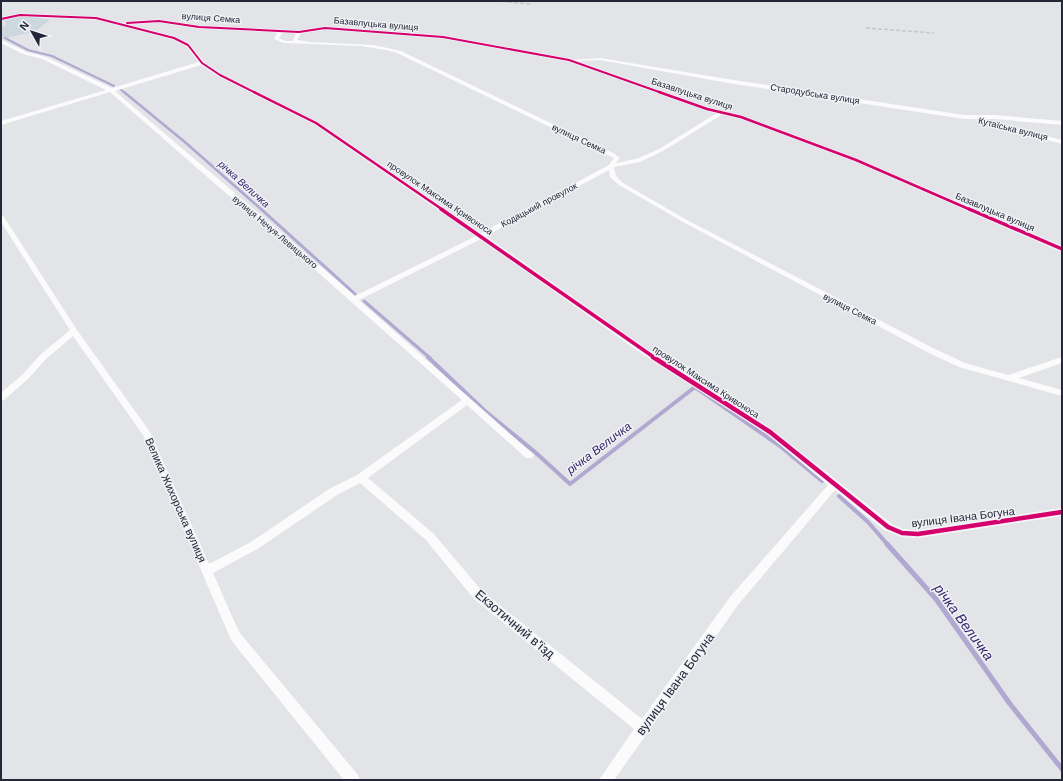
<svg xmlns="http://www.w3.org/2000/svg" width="1063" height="781" viewBox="0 0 1063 781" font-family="Helvetica,sans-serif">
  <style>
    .green { fill: #cdd8de }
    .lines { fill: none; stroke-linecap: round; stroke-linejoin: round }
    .stream-far4 { stroke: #b0a8d1; stroke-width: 2 }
    .stream-far3 { stroke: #b0a8d1; stroke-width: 2.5 }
    .stream-far2 { stroke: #b0a8d1; stroke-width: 3 }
    .stream-far1 { stroke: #b0a8d1; stroke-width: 4 }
    .stream { stroke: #b0a8d1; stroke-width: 5 }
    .street { fill: #fbfbfb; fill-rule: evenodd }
    .rail { stroke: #c6c7c9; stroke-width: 1.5; stroke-dasharray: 4 2; stroke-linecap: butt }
    .cycleway-far3-casing { stroke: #f0f2f6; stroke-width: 3.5 }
    .cycleway-far2-casing { stroke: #f0f2f6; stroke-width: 4 }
    .cycleway-far1-casing { stroke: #f0f2f6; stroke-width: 5.5 }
    .cycleway-casing { stroke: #f0f2f6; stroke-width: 7 }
    .cycleway-far3 { stroke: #d6006c; stroke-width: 2 }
    .cycleway-far2 { stroke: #d6006c; stroke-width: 2.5 }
    .cycleway-far1 { stroke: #d6006c; stroke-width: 3.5 }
    .cycleway { stroke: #d6006c; stroke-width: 4.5 }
    .labels { text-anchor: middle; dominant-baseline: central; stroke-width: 3; stroke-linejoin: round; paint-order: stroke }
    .far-street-label { font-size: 9px; fill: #232737; stroke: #f0f2f6 }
    .far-water-label { font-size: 10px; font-style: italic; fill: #35256b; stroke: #f0f2f6 }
    .street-label { font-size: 11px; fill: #232737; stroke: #f0f2f6 }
    .water-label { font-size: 12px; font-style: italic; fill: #35256b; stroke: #f0f2f6 }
    .near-street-label { font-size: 13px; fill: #232737; stroke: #f0f2f6 }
    .near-water-label { font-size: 14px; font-style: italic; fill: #35256b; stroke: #f0f2f6 }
  </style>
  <rect width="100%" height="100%" fill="#e2e4e7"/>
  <path class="green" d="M 15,17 L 36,17 L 50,20 L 34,32 L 1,39 L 1,28 L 7,24 L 3,20 Z"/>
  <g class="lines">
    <path class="stream-far4" d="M 5,38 L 28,50 L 52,56 L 114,86
      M 120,89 L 125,93"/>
    <path class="stream-far3" d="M 124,92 L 186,143 L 262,210"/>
    <path class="stream-far2" d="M 261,209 L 355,294
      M 364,301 L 430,358"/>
    <path class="stream-far1" d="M 428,357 L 485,411 L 535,452 L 570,484 L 695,387 L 780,446 L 822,481
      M 839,496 L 868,522 L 888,545"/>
    <path class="stream" d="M 887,544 L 936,599 L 1010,704 L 1062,769"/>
    <path class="street" d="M 20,14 L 96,17 L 124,24 L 126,22 L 159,20 L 199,26 L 299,31 L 325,27 L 443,36 L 573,60 L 600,58 L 734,80 L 964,115 L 995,115 L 1062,121 L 1062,125 L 995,119 L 964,119 L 734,84 L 600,60 L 578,61 L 709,108 L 743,116 L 858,159 L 1062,246 L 1062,251 L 1059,251 L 854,161 L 739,118 L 723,114 L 663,151 L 640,162 L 614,167 L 616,176 L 623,183 L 687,220 L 933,348 L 965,363 L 1008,375 L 1062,357 L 1062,363 L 1019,378 L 1062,390 L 1062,396 L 959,367 L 927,352 L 683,222 L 619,185 L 610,177 L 609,170 L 486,236 L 641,345 L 773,430 L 892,524 L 903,529 L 918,530 L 1062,508 L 1062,516 L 918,538 L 902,537 L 884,530 L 835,490 L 738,605 L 614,780 L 599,780 L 634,729 L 474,599 L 426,540 L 360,483 L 337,495 L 259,548 L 213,573 L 239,632 L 358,775 L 360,780 L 344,780 L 231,640 L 143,435 L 73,336 L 46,359 L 29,378 L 4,400 L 1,401 L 1,393 L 23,374 L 40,355 L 70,330 L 1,222 L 1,215 L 4,217 L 77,330 L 150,432 L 209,564 L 251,542 L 329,489 L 357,475 L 462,400 L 278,237 L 213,182 L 110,92 L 1,125 L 1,121 L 106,90 L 42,59 L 23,54 L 1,43 L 1,40 L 27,52 L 46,57 L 112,88 L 199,62 L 186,46 L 172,39 L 96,19 L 20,16 L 1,20 L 1,18 ZM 159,22 L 199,28 L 277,32 L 274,39 L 284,43 L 361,46 L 386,50 L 397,53 L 614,158 L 609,165 L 481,233 L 318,122 L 222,74 L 204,62 L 190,44 L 176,37 L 126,24 ZM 325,29 L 443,38 L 568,61 L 705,110 L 717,113 L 659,149 L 636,159 L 616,163 L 620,158 L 613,153 L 401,51 L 374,45 L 309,42 L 297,40 L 301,33 ZM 282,33 L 296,33 L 293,41 L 285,41 L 279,38 ZM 201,65 L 218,76 L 314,124 L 476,236 L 355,296 C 276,227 195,160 115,91 ZM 481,239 L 635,349 L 767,434 L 828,485 L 730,597 L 642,719 L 482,591 L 434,534 L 368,478 L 467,405 L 526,458 L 532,458 L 534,455 L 359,300 Z
      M 982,119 L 1062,140 L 1062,144 L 980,122 L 980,120 Z"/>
    <path class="rail" d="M 496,1 L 531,4
      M 866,28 L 934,33"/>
    <g class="cycleway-far3-casing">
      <path id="cycleway-far3" d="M 1,19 L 20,15 L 96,18 L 174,38 L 188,45 L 202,63 L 220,75 L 256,93
        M 127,23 L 159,21 L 199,27 L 299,32 L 325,28 L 443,37 L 569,60 L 662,93"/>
    </g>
    <g class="cycleway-far2-casing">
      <path id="cycleway-far2" d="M 254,92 L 316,123 L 443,210
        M 659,92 L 707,109 L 741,117 L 856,160 L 971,210"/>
    </g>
    <g class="cycleway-far1-casing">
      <path id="cycleway-far1" d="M 441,209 L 655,358
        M 969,209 L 1062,249"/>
    </g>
    <g class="cycleway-casing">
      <path id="cycleway" d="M 653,357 L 770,432 L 888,527 L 902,533 L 918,534 L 1062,512"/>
    </g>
    <use href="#cycleway-far3" class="cycleway-far3"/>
    <use href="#cycleway-far2" class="cycleway-far2"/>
    <use href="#cycleway-far1" class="cycleway-far1"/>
    <use href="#cycleway" class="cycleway"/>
  </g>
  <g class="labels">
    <g class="far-street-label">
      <text transform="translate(211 18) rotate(4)">вулиця Семка</text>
      <text transform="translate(376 24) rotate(5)">Базавлуцька вулиця</text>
      <text transform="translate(692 94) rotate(18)">Базавлуцька вулиця</text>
      <text transform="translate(815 94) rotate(9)">Стародубська вулиця</text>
      <text transform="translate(1013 129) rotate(14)">Кутаїська вулиця</text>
      <text transform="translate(579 139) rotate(25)">вулиця Семка</text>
      <text transform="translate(440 198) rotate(34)">провулок Максима Кривоноса</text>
      <text transform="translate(539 205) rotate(-28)">Кодацький провулок</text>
      <text transform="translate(995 212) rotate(23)">Базавлуцька вулиця</text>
      <text transform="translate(275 232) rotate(40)">вулиця Нечуя-Левицького</text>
      <text transform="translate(850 309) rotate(27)">вулиця Семка</text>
      <text transform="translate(706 382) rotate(33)">провулок Максима Кривоноса</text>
    </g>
    <g class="far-water-label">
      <text transform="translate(244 184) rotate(42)">річка Величка</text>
    </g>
    <g class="street-label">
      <text transform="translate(176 500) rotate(66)">Велика Жихорська вулиця</text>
      <text transform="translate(963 517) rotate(-7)">вулиця Івана Богуна</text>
    </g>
    <g class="water-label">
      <text transform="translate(599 448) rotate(-37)">річка Величка</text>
    </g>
    <g class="near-street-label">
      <text transform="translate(515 624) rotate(40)">Екзотичний в'їзд</text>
      <text transform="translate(675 684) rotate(-54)">вулиця Івана Богуна</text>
    </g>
    <g class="near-water-label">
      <text transform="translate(964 622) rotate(54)">річка Величка</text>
    </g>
  </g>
  <rect width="1063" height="781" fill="none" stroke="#232737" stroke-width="4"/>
  <g transform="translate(32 32) rotate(309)" stroke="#f0f2f6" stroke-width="3" paint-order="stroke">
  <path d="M0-3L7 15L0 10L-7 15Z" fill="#232737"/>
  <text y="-6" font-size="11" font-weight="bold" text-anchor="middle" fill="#232737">N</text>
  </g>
</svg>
